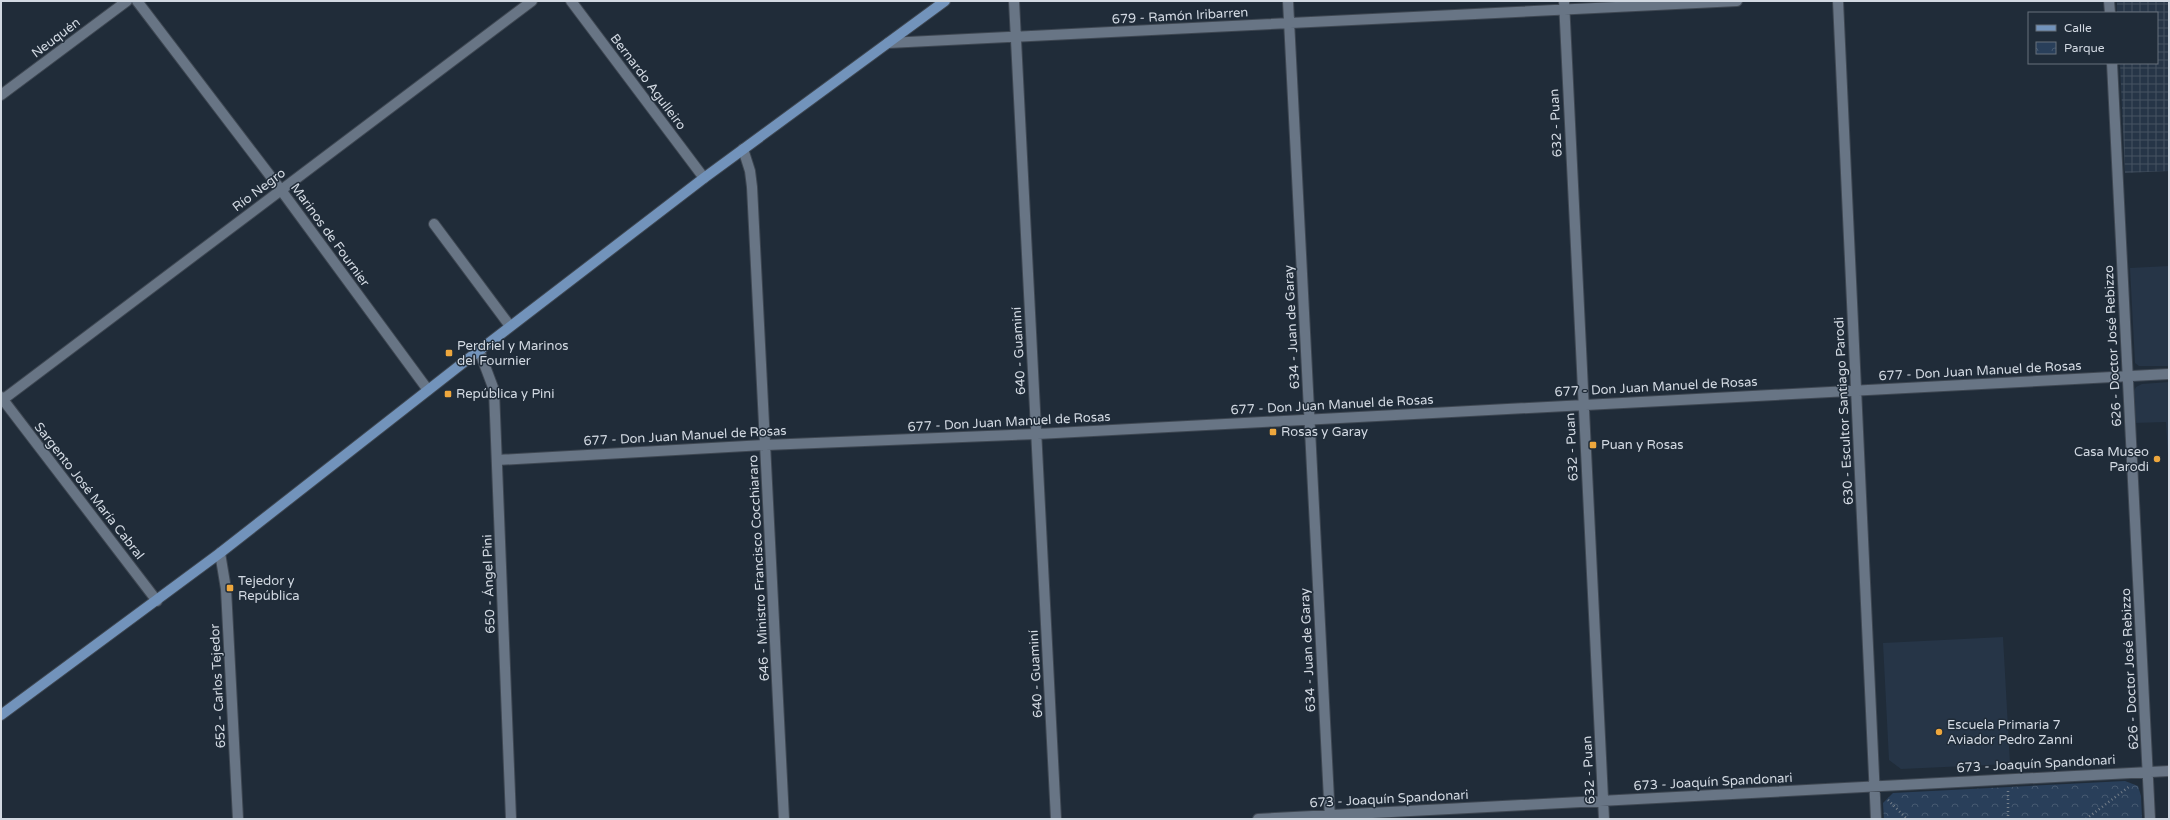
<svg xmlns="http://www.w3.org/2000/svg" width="2170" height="820" viewBox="0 0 2170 820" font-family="'Varela Round',sans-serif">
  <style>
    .built { fill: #263547 }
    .industrial { fill: url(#industrial-grid) }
    .park { fill: url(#park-crowns) }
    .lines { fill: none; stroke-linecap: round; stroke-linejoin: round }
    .minor-casing { stroke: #3e4752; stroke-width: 12 }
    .major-casing { stroke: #3e4752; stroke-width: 12 }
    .path { stroke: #757f8a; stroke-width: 2.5; stroke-dasharray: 1 3; stroke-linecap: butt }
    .minor { stroke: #687585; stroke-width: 10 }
    .major { stroke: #7293bb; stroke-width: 10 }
    .poi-dot { fill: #eea73d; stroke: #202c39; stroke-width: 1.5 }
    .labels { text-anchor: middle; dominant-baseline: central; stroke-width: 3; stroke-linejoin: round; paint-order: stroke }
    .street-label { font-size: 13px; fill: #d2d9e2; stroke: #202c39 }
    .poi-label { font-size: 13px; fill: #d2d9e2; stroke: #202c39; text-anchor: start }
  </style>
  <defs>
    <pattern id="industrial-grid" width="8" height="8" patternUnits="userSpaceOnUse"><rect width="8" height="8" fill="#263547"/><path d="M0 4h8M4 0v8" fill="none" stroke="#455261"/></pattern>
    <pattern id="park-crowns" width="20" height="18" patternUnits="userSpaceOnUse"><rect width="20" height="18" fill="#293f5a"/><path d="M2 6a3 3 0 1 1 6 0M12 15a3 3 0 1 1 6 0" fill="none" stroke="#475a71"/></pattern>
  </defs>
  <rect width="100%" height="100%" fill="#202c39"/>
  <path class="built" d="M 2169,266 L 2169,366 L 2139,366 L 2135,363 L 2130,268 Z
    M 2169,382 L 2169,473 L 2166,422 L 2133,423 L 2133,393 L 2136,387 L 2142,384 Z
    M 2003,637 L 2010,764 L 1901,769 L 1889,760 L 1883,643 Z"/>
  <path class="industrial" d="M 2117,1 L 2169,1 L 2169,171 L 2125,173 L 2120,63 L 2157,63 L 2157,13 L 2117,13 Z"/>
  <path class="park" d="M 2125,781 L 2138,786 L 2141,796 L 2142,819 L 1884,819 L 1883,803 L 1893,793 Z"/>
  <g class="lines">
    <g class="minor-casing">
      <path id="minor" d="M 137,1 L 281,190 L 428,390
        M 571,1 L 704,178
        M 1014,1 L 1056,819
        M 1288,1 L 1330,819
        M 1564,1 L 1604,819
        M 1838,1 L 1876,819
        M 2109,1 L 2110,13
        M 888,43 L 1737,1
        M 2112,63 L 2150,819
        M 1,95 L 127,1
        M 743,149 L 750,171 L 752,187 L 784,819
        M 434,224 L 510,326
        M 479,350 L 494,390 L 511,819
        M 1,397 L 157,601
        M 1,401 L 532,1
        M 497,460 L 766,445 L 1037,434 L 2169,374
        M 220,553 L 226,589 L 238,819
        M 1258,819 L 2169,771"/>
    </g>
    <g class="major-casing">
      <path id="major" d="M 1,715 L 220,553 L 459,366 L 704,178 L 945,1"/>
    </g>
    <path class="path" d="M 2008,791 L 2008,819
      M 1888,800 L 1907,819
      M 2086,819 L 2130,786"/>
    <use href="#minor" class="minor"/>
    <use href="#major" class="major"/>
  </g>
  <g class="poi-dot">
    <rect x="445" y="349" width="8" height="8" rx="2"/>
    <rect x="444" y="390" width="8" height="8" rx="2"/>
    <rect x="1269" y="428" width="8" height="8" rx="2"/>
    <rect x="1589" y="441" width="8" height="8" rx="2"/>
    <circle cx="2157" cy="459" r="4"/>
    <rect x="226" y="584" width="8" height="8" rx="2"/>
    <circle cx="1939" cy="732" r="4"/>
  </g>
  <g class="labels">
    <g class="street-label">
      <text transform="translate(1180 16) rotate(-3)">679 - Ramón Iribarren</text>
      <text transform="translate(56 38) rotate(-37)">Neuquén</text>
      <text transform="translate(648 82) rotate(53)">Bernardo Agulleiro</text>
      <text transform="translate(1556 123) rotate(-93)">632 - Puan</text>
      <text transform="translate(259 190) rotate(-37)">Río Negro</text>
      <text transform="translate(330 235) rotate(54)">Marinos de Fournier</text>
      <text transform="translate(1292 327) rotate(-93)">634 - Juan de Garay</text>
      <text transform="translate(2113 346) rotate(-93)">626 - Doctor José Rebizzo</text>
      <text transform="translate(1019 351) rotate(-93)">640 - Guaminí</text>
      <text transform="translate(1980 371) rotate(-3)">677 - Don Juan Manuel de Rosas</text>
      <text transform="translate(1656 387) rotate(-3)">677 - Don Juan Manuel de Rosas</text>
      <text transform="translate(1332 405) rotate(-3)">677 - Don Juan Manuel de Rosas</text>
      <text transform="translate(1844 411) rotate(-93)">630 - Escultor Santiago Parodi</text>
      <text transform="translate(1009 422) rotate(-3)">677 - Don Juan Manuel de Rosas</text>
      <text transform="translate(685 436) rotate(-3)">677 - Don Juan Manuel de Rosas</text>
      <text transform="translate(1572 447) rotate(-93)">632 - Puan</text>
      <text transform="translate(89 491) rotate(52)">Sargento José María Cabral</text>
      <text transform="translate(759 568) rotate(-93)">646 - Ministro Francisco Cocchiararo</text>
      <text transform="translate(489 584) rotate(-92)">650 - Ángel Pini</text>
      <text transform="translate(1308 650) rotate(-93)">634 - Juan de Garay</text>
      <text transform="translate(2130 669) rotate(-93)">626 - Doctor José Rebizzo</text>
      <text transform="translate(1036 674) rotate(-93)">640 - Guaminí</text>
      <text transform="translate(218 686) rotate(-93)">652 - Carlos Tejedor</text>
      <text transform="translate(2036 764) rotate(-3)">673 - Joaquín Spandonari</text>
      <text transform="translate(1589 770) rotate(-93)">632 - Puan</text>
      <text transform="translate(1713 782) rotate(-3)">673 - Joaquín Spandonari</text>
      <text transform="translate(1389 799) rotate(-3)">673 - Joaquín Spandonari</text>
    </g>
    <g class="poi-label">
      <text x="457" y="346">Perdriel y Marinos<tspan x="457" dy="15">del Fournier</tspan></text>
      <text x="456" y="394">República y Pini</text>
      <text x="1281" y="432">Rosas y Garay</text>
      <text x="1601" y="445">Puan y Rosas</text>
      <text x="2149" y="452" text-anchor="end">Casa Museo<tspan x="2149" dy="15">Parodi</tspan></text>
      <text x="238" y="581">Tejedor y<tspan x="238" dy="15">República</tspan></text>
      <text x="1947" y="725">Escuela Primaria 7<tspan x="1947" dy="15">Aviador Pedro Zanni</tspan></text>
    </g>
  </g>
  <rect width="2170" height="820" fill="none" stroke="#d2d9e2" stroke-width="4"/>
  <rect x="2028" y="12" width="130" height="52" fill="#202c39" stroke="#67717d"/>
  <rect x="2036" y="25" width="20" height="6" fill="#7293bb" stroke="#67717d"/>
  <text x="2064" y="32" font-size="12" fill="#d2d9e2">Calle</text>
  <rect x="2036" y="42" width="20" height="12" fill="url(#park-crowns)" stroke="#67717d"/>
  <text x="2064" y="52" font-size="12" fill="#d2d9e2">Parque</text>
</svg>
